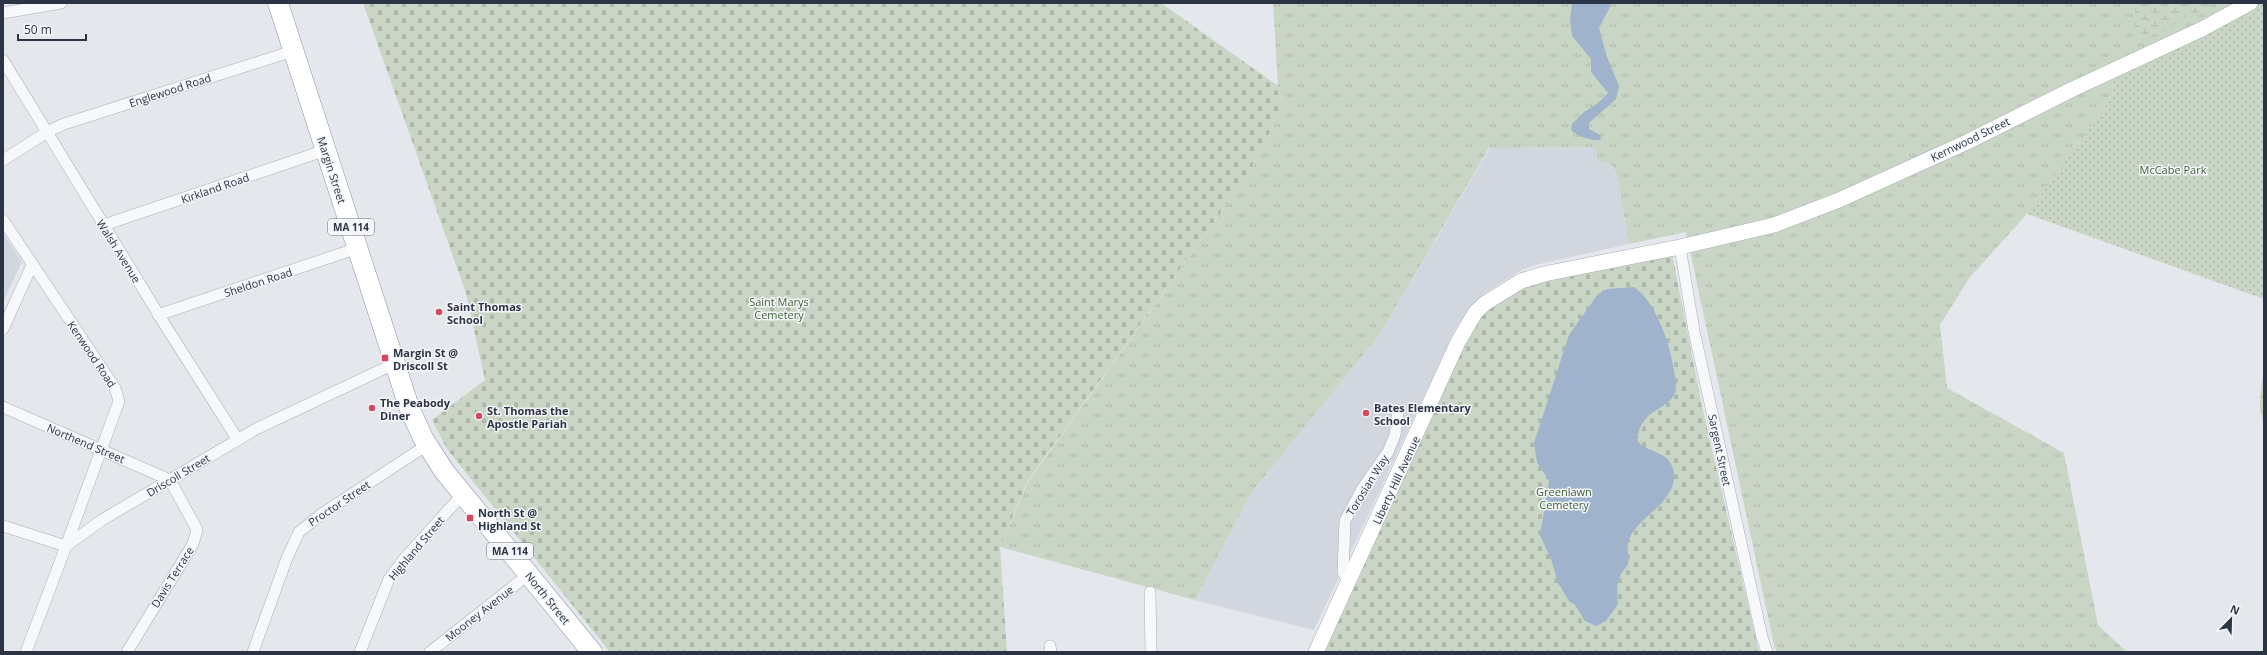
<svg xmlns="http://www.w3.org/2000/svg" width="2267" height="655" viewBox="0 0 2267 655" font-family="'Open Sans',sans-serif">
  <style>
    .built { fill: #d2d6de }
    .grass { fill: url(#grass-tufts) }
    .wetland { fill: url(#wetland-marsh) }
    .cemetery { fill: url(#cemetery-stones) }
    .park { fill: url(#park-dots) }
    .water { fill: #9fb4cc }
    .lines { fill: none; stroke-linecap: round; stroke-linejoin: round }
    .street-casing { stroke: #a9aeb7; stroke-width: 12 }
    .secondary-casing { stroke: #a9aeb7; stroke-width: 16 }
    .highway-casing { stroke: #8b94a3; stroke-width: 21 }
    .street { stroke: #f7f8fa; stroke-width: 11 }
    .secondary { stroke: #fff; stroke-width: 15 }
    .highway { stroke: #fff; stroke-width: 20 }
    .poi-dot { fill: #d1495b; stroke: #f4f6f9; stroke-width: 1.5 }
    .labels { text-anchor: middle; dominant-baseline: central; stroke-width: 3; stroke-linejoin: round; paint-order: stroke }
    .shield { fill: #f4f6f9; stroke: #676e7b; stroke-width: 1 }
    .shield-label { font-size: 10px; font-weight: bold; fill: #2b3445 }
    .street-label { font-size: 11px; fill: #2b3445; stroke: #f4f6f9 }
    .park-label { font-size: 11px; fill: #3f6138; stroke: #f4f6f9 }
    .poi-label { font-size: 11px; font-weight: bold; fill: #2b3445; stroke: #f4f6f9; text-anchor: start }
  </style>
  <defs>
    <pattern id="grass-tufts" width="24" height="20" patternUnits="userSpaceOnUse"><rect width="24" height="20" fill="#c9d6c5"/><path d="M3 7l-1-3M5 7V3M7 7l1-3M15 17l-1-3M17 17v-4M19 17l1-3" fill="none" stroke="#adb8ab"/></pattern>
    <pattern id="wetland-marsh" width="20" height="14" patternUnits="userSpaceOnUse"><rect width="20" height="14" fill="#c9d6c5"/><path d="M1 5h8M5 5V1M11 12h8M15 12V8" fill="none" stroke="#adb8ab"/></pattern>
    <pattern id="cemetery-stones" width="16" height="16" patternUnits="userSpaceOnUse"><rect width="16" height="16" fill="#c9d6c5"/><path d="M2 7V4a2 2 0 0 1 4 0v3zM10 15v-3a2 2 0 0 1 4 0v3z" fill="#adb8ab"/></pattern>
    <pattern id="park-dots" width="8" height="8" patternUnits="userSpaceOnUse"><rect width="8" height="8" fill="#c9d6c5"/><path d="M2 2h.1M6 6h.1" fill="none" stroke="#adb8ab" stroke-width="1.8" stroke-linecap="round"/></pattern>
  </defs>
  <rect width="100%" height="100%" fill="#e4e7ec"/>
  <path class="built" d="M 1595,147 L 1611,164 L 1617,175 L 1629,244 L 1535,265 L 1518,272 L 1485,293 L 1472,306 L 1456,328 L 1314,630 L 1195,600 L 1252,492 L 1380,334 L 1490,148 Z
    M 3,233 L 22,262 L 3,302 Z"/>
  <path class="grass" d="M 1273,3 L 2264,3 L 2113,80 L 2112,97 L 2027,214 L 1970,277 L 1940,325 L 1947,388 L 2064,453 L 2098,625 L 2127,652 L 1777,652 L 1774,645 L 1686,232 L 1629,244 L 1617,175 L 1611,164 L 1598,160 L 1595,147 L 1489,148 L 1380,334 L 1252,492 L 1195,600 L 1000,547 L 1028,482 L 1247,176 L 1283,107 L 1278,86 Z"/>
  <path class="wetland" d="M 2135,3 L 2211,3 L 2201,14 L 2185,17 L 2167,30 L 2146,37 L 2141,37 L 2135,27 Z
    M 2264,369 L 2264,423 C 2256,407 2262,386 2264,369 Z"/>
  <path class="cemetery" d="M 363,3 L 1161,3 L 1278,86 L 1283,107 L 1247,176 L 1027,482 L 1000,547 L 1007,652 L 610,652 L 447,449 L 432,420 L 485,380 L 466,293 Z
    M 1672,254 L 1702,406 L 1759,652 L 1321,652 L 1471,328 L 1497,300 L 1529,283 Z"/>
  <path class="park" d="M 2264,3 L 2264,299 L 2027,214 L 2112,97 L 2113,80 Z"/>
  <path class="water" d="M 1572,3 L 1612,3 L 1599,28 L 1607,57 L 1619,86 L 1616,99 L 1589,123 L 1589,129 L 1600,135 L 1601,140 C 1592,141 1578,137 1571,130 L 1572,124 L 1584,112 L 1598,103 L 1608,93 L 1591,72 L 1591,59 L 1572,36 L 1570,20 Z
    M 1634,287 C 1657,302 1672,350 1675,377 C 1675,381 1677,388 1675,392 C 1668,412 1641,407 1637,440 C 1645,453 1666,450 1672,466 C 1684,498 1641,514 1630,537 C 1625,547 1630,556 1628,564 C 1627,567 1623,571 1621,574 C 1616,584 1617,592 1618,604 L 1606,621 L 1596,626 L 1585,621 L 1575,605 L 1569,601 L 1558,583 L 1551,559 L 1540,535 L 1549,481 L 1537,462 L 1534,443 L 1569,335 L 1598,294 L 1607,289 Z"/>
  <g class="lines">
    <g class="street-casing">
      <path id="street" d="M 3,13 L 61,3
        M 3,60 L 165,325 L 238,440
        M 3,160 L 49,131 L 64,124 L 293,51
        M 3,220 L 115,388 L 119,401 L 66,546 L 3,526
        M 104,225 L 326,150
        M 1680,247 L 1694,331 L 1762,637 L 1767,652
        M 158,315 L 358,248
        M 3,329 L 32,265
        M 3,407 L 170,480 L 194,524 L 197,530 L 193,544 L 127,652
        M 1349,583 L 1343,572 L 1345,521 L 1362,489 L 1388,452 L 1395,435 L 1398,411
        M 1150,592 L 1151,652
        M 1050,646 L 1051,652
        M 26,652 L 66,546 L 102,520 L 256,429 L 396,363
        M 253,652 L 287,558 L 299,532 L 323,513 L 427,445
        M 360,652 L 389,579 L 404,559 L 463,494
        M 430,652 L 529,574"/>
    </g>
    <g class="secondary-casing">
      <path id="secondary" d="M 1316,652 L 1458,342 L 1475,313 L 1484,304 L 1521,281 L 1544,274 L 1680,247 L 1774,225 L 1839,200 L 1967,142 L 2073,89 L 2202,29 L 2250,3"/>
    </g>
    <g class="highway-casing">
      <path id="highway" d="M 278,3 L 409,407 L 423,438 L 444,471 L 592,652"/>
    </g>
    <use href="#street" class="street"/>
    <use href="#secondary" class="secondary"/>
    <use href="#highway" class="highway"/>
  </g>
  <g class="poi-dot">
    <circle cx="439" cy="312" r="4"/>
    <rect x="381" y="354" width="8" height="8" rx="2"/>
    <circle cx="372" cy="408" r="4"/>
    <circle cx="1366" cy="413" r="4"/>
    <circle cx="479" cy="416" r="4"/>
    <rect x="466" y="514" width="8" height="8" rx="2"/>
  </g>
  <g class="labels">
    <g class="shield">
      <rect x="328" y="219" width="46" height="16" rx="3"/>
      <rect x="487" y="543" width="46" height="16" rx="3"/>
    </g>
    <g class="shield-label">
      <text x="351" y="227">MA 114</text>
      <text x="510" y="551">MA 114</text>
    </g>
    <g class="street-label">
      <text transform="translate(170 90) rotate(-18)">Englewood Road</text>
      <text transform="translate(1970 139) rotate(-26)">Kernwood Street</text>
      <text transform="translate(332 170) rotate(72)">Margin Street</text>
      <text transform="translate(215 188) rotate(-19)">Kirkland Road</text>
      <text transform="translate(119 251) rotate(58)">Walsh Avenue</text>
      <text transform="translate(258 282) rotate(-18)">Sheldon Road</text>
      <text transform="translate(92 354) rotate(56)">Kenwood Road</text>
      <text transform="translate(86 443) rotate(23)">Northend Street</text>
      <text transform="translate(1720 450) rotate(78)">Sargent Street</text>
      <text transform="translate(178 475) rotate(-31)">Driscoll Street</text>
      <text transform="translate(1396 480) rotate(-65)">Liberty Hill Avenue</text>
      <text transform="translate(1367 485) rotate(-58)">Torosian Way</text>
      <text transform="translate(339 503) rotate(-34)">Proctor Street</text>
      <text transform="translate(416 548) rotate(-50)">Highland Street</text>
      <text transform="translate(172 577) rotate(-58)">Davis Terrace</text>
      <text transform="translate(548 598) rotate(51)">North Street</text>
      <text transform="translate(479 613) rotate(-38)">Mooney Avenue</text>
    </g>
    <g class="park-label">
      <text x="2173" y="169">McCabe Park</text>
      <text x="779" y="301">Saint Marys<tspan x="779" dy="13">Cemetery</tspan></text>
      <text x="1564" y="491">Greenlawn<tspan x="1564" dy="13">Cemetery</tspan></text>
    </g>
    <g class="poi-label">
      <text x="447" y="306">Saint Thomas<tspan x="447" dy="13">School</tspan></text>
      <text x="393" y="352">Margin St @<tspan x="393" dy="13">Driscoll St</tspan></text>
      <text x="380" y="402">The Peabody<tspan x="380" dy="13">Diner</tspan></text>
      <text x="1374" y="407">Bates Elementary<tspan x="1374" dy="13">School</tspan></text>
      <text x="487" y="410">St. Thomas the<tspan x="487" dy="13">Apostle Pariah</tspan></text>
      <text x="478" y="512">North St @<tspan x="478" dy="13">Highland St</tspan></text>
    </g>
  </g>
  <rect width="2267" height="655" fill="none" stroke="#2b3445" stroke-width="8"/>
  <g transform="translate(2231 619) rotate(23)" stroke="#f4f6f9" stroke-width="3" paint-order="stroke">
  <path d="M0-3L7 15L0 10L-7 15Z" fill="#2b3445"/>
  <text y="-6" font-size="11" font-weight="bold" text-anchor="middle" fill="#2b3445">N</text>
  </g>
  <path d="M18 34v6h68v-6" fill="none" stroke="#2b3445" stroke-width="2"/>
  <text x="24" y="34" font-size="12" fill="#2b3445" stroke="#f4f6f9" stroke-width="3" paint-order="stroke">50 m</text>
</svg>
